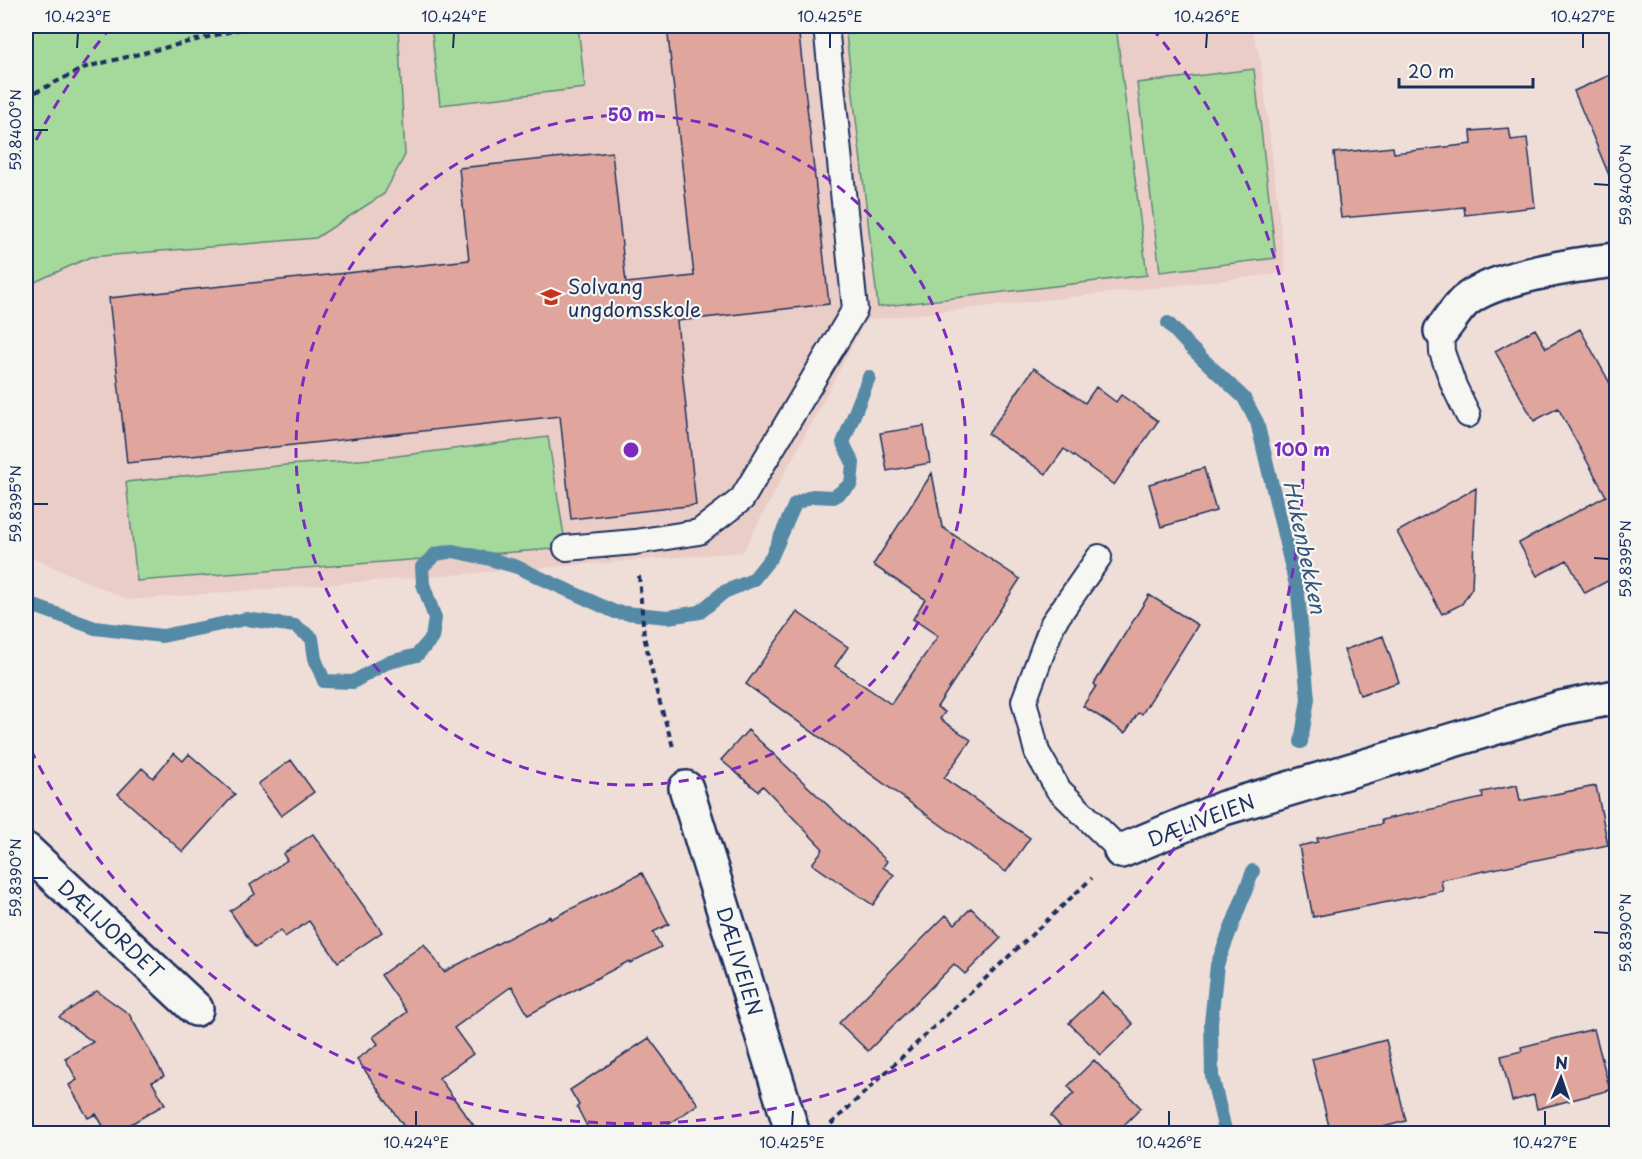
<svg xmlns="http://www.w3.org/2000/svg" width="1642" height="1159" viewBox="0 0 1642 1159" font-family="'Playpen Sans',sans-serif">
  <style>
    .built { fill: #eacdc6 }
    .green { fill: #a4d99b; stroke: #60847c; stroke-width: 1.5 }
    .lines { fill: none; stroke-linecap: round; stroke-linejoin: round }
    .stream { stroke: #548aa7; stroke-width: 14 }
    .building { fill: #e0a69d; stroke: #1b2f5e; stroke-width: 1.5 }
    .service-casing { stroke: #1b2f5e; stroke-width: 28 }
    .minor-casing { stroke: #1b2f5e; stroke-width: 38 }
    .path { stroke: #1b2f5e; stroke-width: 4; stroke-dasharray: 6 4.5; stroke-linecap: butt }
    .service { stroke: #f6f6f2; stroke-width: 24 }
    .minor { stroke: #f6f6f2; stroke-width: 33 }
    .ticks { fill: none; stroke: #1b2f5e; stroke-width: 2 }
    .ring { fill: none; stroke: #7b2cbf; stroke-width: 3; stroke-dasharray: 10 8 }
    .labels { text-anchor: middle; dominant-baseline: central; stroke-width: 4.5; stroke-linejoin: round; paint-order: stroke }
    .poi-label { font-size: 20px; fill: #1b2f5e; stroke: #f6f6f2; text-anchor: start }
    .street-label { font-size: 20px; fill: #1b2f5e; stroke: #f6f6f2 }
    .water-label { font-size: 21px; font-style: italic; fill: #33557c; stroke: #f6f6f2 }
    .centre { fill: #7b2cbf; stroke: #f6f6f2; stroke-width: 3 }
    .ring-label { font-size: 18px; text-anchor: middle; font-weight: bold; fill: #7b2cbf; stroke: #f6f6f2; stroke-width: 4.5; stroke-linejoin: round; paint-order: stroke }
    .neatline { fill: none; stroke: #1b2f5e; stroke-width: 2 }
    .ticks-label { font-size: 15px; text-anchor: middle; fill: #1b2f5e }
  </style>
  <rect width="100%" height="100%" fill="#efded8"/>
  <filter id="ink" filterUnits="userSpaceOnUse"><feTurbulence type="fractalNoise" baseFrequency=".0167" numOctaves="2"/><feDisplacementMap in="SourceGraphic" scale="12" xChannelSelector="R" yChannelSelector="G"/><feConvolveMatrix kernelMatrix="1 2 1 2 8 2 1 2 1" color-interpolation-filters="sRGB"/></filter>
  <g filter="url(#ink)">
    <path class="built" d="M 311,26 L 1251,26 L 1261,62 L 1286,273 L 866,320 L 743,552 L 128,600 L 26,555 L 26,139 Z"/>
    <path class="green" d="M 26,26 L 398,26 L 405,155 L 384,194 L 316,238 L 90,257 L 26,286 Z
      M 431,26 L 578,26 L 585,88 L 440,105 Z
      M 919,26 L 1116,26 L 1147,275 L 878,307 L 846,34 Z
      M 1254,69 L 1276,258 L 1160,272 L 1137,83 Z
      M 548,437 L 566,548 L 137,581 L 126,482 L 286,465 L 373,459 Z"/>
    <g class="lines">
      <path class="stream" d="M 1168,323 L 1190,347 L 1244,398 L 1257,422 L 1298,594 L 1308,699 L 1301,742
        M 26,603 L 95,628 L 162,636 L 246,619 L 295,626 L 312,638 L 315,659 L 324,681 L 353,682 L 386,663 L 417,655 L 432,638 L 435,618 L 423,584 L 422,567 L 436,554 L 453,551 L 490,559 L 517,567 L 615,612 L 668,617 L 700,612 L 724,592 L 753,580 L 772,556 L 795,504 L 812,496 L 834,497 L 851,484 L 853,463 L 843,443 L 869,377
        M 1226,1134 L 1212,1076 L 1211,1023 L 1217,965 L 1253,871"/>
    </g>
    <path class="building" d="M 667,26 L 798,26 L 829,304 L 677,321 L 696,505 L 571,519 L 560,416 L 127,463 L 109,298 L 469,260 L 459,168 L 612,152 L 626,283 L 694,276 Z
      M 1617,72 L 1617,192 L 1616,192 L 1574,91 Z
      M 1509,128 L 1511,140 L 1527,138 L 1535,207 L 1465,215 L 1464,207 L 1341,218 L 1334,153 L 1393,147 L 1394,153 L 1472,144 L 1471,131 Z
      M 1535,329 L 1546,348 L 1580,329 L 1617,396 L 1617,576 L 1585,593 L 1567,560 L 1537,576 L 1519,543 L 1606,496 L 1558,408 L 1534,421 L 1495,351 Z
      M 1034,368 L 1085,403 L 1096,387 L 1116,402 L 1121,395 L 1158,421 L 1114,485 L 1064,449 L 1046,474 L 988,434 Z
      M 924,426 L 930,463 L 887,471 L 880,433 Z
      M 1204,468 L 1216,511 L 1161,527 L 1149,484 Z
      M 932,473 L 942,527 L 1020,579 L 937,707 L 945,712 L 940,719 L 971,740 L 944,778 L 1030,838 L 1006,872 L 746,684 L 797,612 L 848,647 L 835,666 L 891,704 L 938,636 L 913,619 L 925,599 L 873,565 Z
      M 1476,488 L 1472,588 L 1462,604 L 1442,614 L 1397,532 Z
      M 1149,595 L 1198,625 L 1142,714 L 1138,713 L 1125,733 L 1083,706 L 1096,686 L 1094,684 Z
      M 1383,636 L 1399,682 L 1360,695 L 1344,650 Z
      M 748,730 L 887,861 L 883,867 L 894,875 L 873,905 L 812,864 L 823,849 L 763,786 L 758,791 L 721,760 Z
      M 174,753 L 183,761 L 189,754 L 235,794 L 183,852 L 118,794 L 142,768 L 153,778 Z
      M 291,760 L 314,792 L 281,816 L 258,784 Z
      M 1517,785 L 1520,801 L 1596,786 L 1608,845 L 1441,880 L 1443,891 L 1313,917 L 1299,846 L 1318,842 L 1317,838 L 1382,824 L 1381,820 L 1483,798 L 1482,792 Z
      M 313,834 L 382,932 L 338,962 L 309,921 L 285,937 L 281,930 L 255,948 L 230,911 L 255,894 L 250,885 L 287,860 L 283,854 Z
      M 642,873 L 669,924 L 653,932 L 661,947 L 630,963 L 629,961 L 528,1015 L 512,986 L 454,1028 L 473,1054 L 439,1078 L 480,1134 L 409,1134 L 357,1059 L 378,1044 L 373,1037 L 407,1012 L 381,975 L 424,944 L 444,972 L 550,916 L 551,919 Z
      M 971,908 L 1001,938 L 965,974 L 954,964 L 868,1051 L 839,1023 L 946,915 L 955,924 Z
      M 97,991 L 129,1014 L 164,1076 L 152,1082 L 165,1104 L 114,1134 L 108,1134 L 96,1114 L 88,1118 L 69,1085 L 77,1080 L 65,1058 L 93,1042 L 59,1017 Z
      M 1102,992 L 1133,1024 L 1101,1055 L 1069,1023 Z
      M 1594,1029 L 1610,1090 L 1537,1109 L 1534,1095 L 1512,1101 L 1501,1056 L 1522,1051 L 1521,1047 Z
      M 649,1038 L 698,1104 L 655,1134 L 591,1134 L 577,1107 L 579,1105 L 570,1090 Z
      M 1386,1040 L 1406,1121 L 1357,1134 L 1331,1134 L 1312,1059 Z
      M 1094,1060 L 1141,1108 L 1115,1134 L 1068,1134 L 1051,1116 L 1074,1093 L 1068,1086 Z"/>
    <g class="lines">
      <g class="service-casing">
        <path id="service" d="M 1441,331 L 1442,352 L 1454,386 L 1468,415
          M 566,548 L 635,542 L 699,532 L 742,499 L 855,309 L 826,26
          M 1099,557 L 1053,623 L 1024,701 L 1037,752 L 1058,789 L 1121,851"/>
      </g>
      <g class="minor-casing">
        <path id="minor" d="M 1441,331 C 1449,322 1456,309 1465,301 C 1493,277 1578,264 1616,260
          M 686,788 L 793,1134
          M 26,850 L 196,1009
          M 1121,851 L 1224,808 L 1561,708 L 1616,697"/>
      </g>
      <path class="path" d="M 26,97 L 86,67 L 253,26
        M 639,576 L 644,636 L 657,693 L 674,750
        M 831,1124 L 1092,878"/>
      <use href="#service" class="service"/>
      <use href="#minor" class="minor"/>
    </g>
  </g>
  <path class="ticks" d="M 77,48 L 78,33M 453,48 L 454,33M 830,48 L 830,33M 1206,48 L 1207,33M 1583,48 L 1583,33M 33,130 L 48,130M 1594,184 L 1609,185M 33,504 L 48,504M 1594,558 L 1609,559M 33,878 L 48,878M 1594,932 L 1609,933M 416,1126 L 416,1111M 792,1126 L 793,1111M 1169,1126 L 1169,1111M 1545,1126 L 1545,1111"/>
  <g class="ring">
    <circle cx="631" cy="450" r="335"/>
    <path d="M28 156A671 671 0 0 1 110 28M1152 28A671 671 0 1 1 28 744"/>
  </g>
  <defs>
    <g id="school-bare" transform="scale(1.62)"><path d="M0-5L7-2L0 1L-7-2ZM-4 1L0 2.5L4 1V4Q0 6-4 4Z" fill="#c8321e" stroke="#f6f6f2" stroke-width="2.5" paint-order="stroke"/></g>
  </defs>
  <g fill-rule="evenodd">
    <use href="#school-bare" x="551" y="297"/>
  </g>
  <g class="labels">
    <g class="poi-label">
      <text x="568" y="286">Solvang<tspan x="568" dy="23">ungdomsskole</tspan></text>
    </g>
    <g class="street-label">
      <text transform="translate(1201 820) rotate(-21)">DÆLIVEIEN</text>
      <text transform="translate(111 929) rotate(43)">DÆLIJORDET</text>
      <text transform="translate(740 961) rotate(73)">DÆLIVEIEN</text>
    </g>
    <g class="water-label">
      <text transform="translate(1306 547) rotate(78)">Hukenbekken</text>
    </g>
  </g>
  <circle cx="631" cy="450" r="9" class="centre"/>
  <g class="ring-label">
    <text x="631" y="121">50 m</text>
    <text x="1302" y="456">100 m</text>
  </g>
  <rect width="1642" height="1159" fill="none" stroke="#f6f6f2" stroke-width="66"/>
  <g transform="translate(1561 1078) rotate(2)" stroke="#f6f6f2" stroke-width="4.5" paint-order="stroke">
  <path d="M0-4.5L10 22L0 15L-10 22Z" fill="#1b2f5e"/>
  <text y="-9" font-size="16" font-weight="bold" text-anchor="middle" fill="#1b2f5e">N</text>
  </g>
  <path d="M1399 78v9h134v-9" fill="none" stroke="#1b2f5e" stroke-width="3"/>
  <text x="1408" y="78" font-size="18" fill="#1b2f5e" stroke="#f6f6f2" stroke-width="4.5" paint-order="stroke">20 m</text>
  <rect x="33" y="33" width="1576" height="1093" class="neatline"/>
  <g class="ticks-label">
    <text x="78" y="22">10.423°E</text>
    <text x="454" y="22">10.424°E</text>
    <text x="830" y="22">10.425°E</text>
    <text x="1207" y="22">10.426°E</text>
    <text x="1583" y="22">10.427°E</text>
    <text transform="translate(16 130) rotate(-90)" y="5">59.8400°N</text>
    <text transform="translate(1626 185) rotate(-90)" y="5">59.8400°N</text>
    <text transform="translate(16 504) rotate(-90)" y="5">59.8395°N</text>
    <text transform="translate(1626 559) rotate(-90)" y="5">59.8395°N</text>
    <text transform="translate(16 878) rotate(-90)" y="5">59.8390°N</text>
    <text transform="translate(1626 933) rotate(-90)" y="5">59.8390°N</text>
    <text x="416" y="1148">10.424°E</text>
    <text x="792" y="1148">10.425°E</text>
    <text x="1169" y="1148">10.426°E</text>
    <text x="1545" y="1148">10.427°E</text>
  </g>
</svg>
